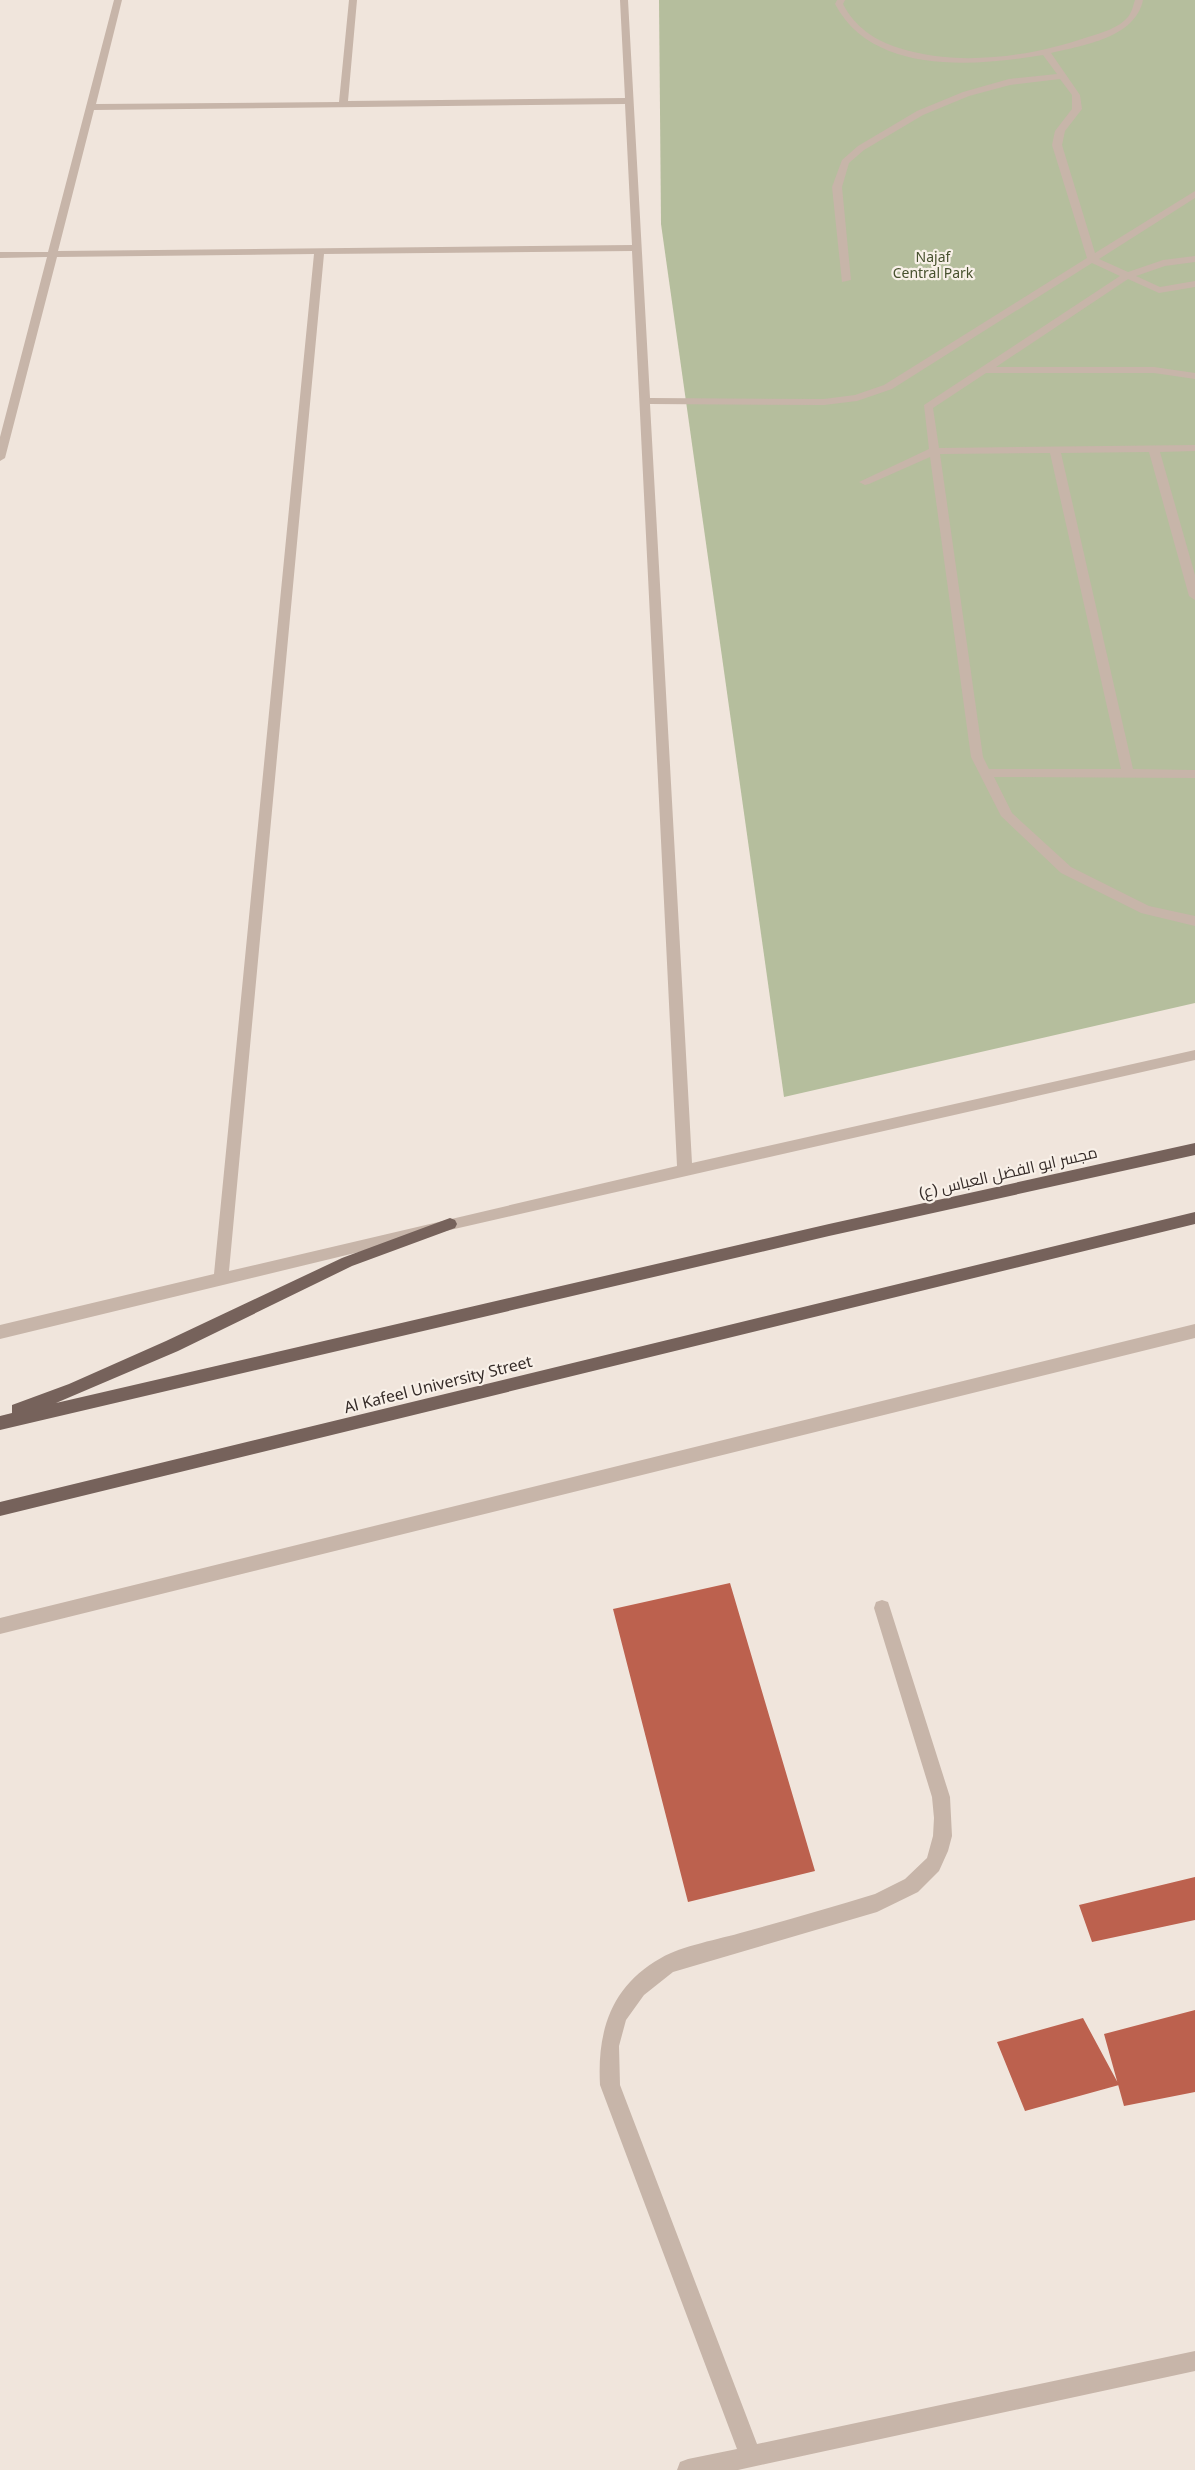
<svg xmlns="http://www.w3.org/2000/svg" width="1195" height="2470" viewBox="0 0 1195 2470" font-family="'Noto Sans',Cairo,sans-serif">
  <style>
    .green { fill: #b5be9d }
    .building { fill: #bc614e }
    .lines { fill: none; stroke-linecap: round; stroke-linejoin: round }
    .minor { fill: #c7b5a9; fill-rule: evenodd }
    .major { fill: #76625b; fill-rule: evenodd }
    .labels { text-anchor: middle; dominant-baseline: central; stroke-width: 4.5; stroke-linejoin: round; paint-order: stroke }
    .far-park-label { font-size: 14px; fill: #47512e; stroke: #f8f0e8 }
    .street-label { font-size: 16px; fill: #352b28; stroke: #f8f0e8 }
  </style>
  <rect width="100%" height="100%" fill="#f0e5dc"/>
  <path class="green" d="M 659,0 L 1195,0 L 1195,1003 L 784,1097 L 661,224 Z"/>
  <path class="building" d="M 730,1583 L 815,1871 L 688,1902 L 613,1609 Z
    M 1195,1877 L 1195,1920 L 1092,1942 L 1079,1905 Z
    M 1195,2010 L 1195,2092 L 1124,2106 L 1104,2034 Z
    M 1083,2018 L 1119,2085 L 1025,2111 L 997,2042 Z"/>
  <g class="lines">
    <path class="minor" d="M 114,0 L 122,0 L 96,104 L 339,102 L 349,0 L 357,0 L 348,101 L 625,98 L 620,0 L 628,0 L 650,398 L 824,399 L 855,395 L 884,385 L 1087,258 L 1052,145 L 1055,131 L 1072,109 L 1072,95 L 1060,79 L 1010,85 L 969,96 L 923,115 L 864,150 L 849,163 L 842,187 L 851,280 L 842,282 L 832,187 L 842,160 L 858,146 L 917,111 L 963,92 L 1009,79 L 1057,74 L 1043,55 C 976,66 873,76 835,4 L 837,0 L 845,0 L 843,4 C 855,27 874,40 899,48 C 958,67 1030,57 1088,37 C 1101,33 1119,28 1128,17 C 1132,12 1133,6 1135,0 L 1143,0 C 1135,38 1084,45 1051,53 L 1080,95 L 1082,109 L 1065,131 L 1062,145 L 1095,253 L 1195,191 L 1195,198 L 1099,259 L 1128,272 L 1163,260 L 1195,256 L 1195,262 L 1165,266 L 1136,276 L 1160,287 L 1195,281 L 1195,287 L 1159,293 L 1128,279 L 996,367 L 1154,367 L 1195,373 L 1195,379 L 1154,373 L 986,373 L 933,408 L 939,448 L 1195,445 L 1195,451 L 1160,452 L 1195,575 L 1195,600 L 1189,596 L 1149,452 L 1061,453 L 1133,769 L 1195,770 L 1195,778 L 994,777 L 1012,813 L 1071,867 L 1149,906 L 1195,916 L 1195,926 L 1141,913 L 1061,873 L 1001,816 L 971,757 L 930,457 L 869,484 L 865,485 L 859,482 L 929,449 L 924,405 L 1120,276 L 1092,263 L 892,389 L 857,401 L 824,405 L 650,404 L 692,1163 L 1195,1050 L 1195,1060 L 450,1230 L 0,1339 L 0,1325 L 214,1274 L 314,254 L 57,257 L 5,458 L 0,461 L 0,437 L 47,257 L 0,258 L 0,252 L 48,252 ZM 625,104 L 632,245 L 58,251 L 94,110 ZM 632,251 L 677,1166 L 229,1271 L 324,254 ZM 1050,453 L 1121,769 L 989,769 L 983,757 L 940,454 Z
      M 1195,1324 L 1195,1338 L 0,1634 L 0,1618 Z
      M 882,1600 L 888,1602 L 890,1608 L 950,1797 L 952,1836 L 948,1851 L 939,1871 L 918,1892 L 877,1912 L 673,1972 L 644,1995 L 626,2020 L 619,2046 L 620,2085 L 757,2444 L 1195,2351 L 1195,2371 L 738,2470 L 677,2470 L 680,2462 L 688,2459 L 737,2449 L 600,2085 C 597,2031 611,1986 661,1958 C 681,1946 720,1939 744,1932 C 788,1920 832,1907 875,1894 L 905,1879 L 927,1858 L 933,1836 L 934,1818 L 932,1797 L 874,1608 L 876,1602 Z"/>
    <path class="major" d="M 1195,1143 L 1195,1155 L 829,1236 L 0,1430 L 0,1416 L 12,1413 L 12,1405 L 69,1384 L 166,1341 L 342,1258 L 450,1218 L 455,1220 L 457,1224 L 455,1228 L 352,1266 L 178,1351 L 56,1403 L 829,1224 Z
      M 1195,1212 L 1195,1224 L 0,1516 L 0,1502 Z"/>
  </g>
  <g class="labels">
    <g class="far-park-label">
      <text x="933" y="256">Najaf<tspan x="933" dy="16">Central Park</tspan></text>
    </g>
    <g class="street-label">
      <text transform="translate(1008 1172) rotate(-13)">مجسر ابو الفضل العباس (ع)</text>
      <text transform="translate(438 1384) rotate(-14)">Al Kafeel University Street</text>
    </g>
  </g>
</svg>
